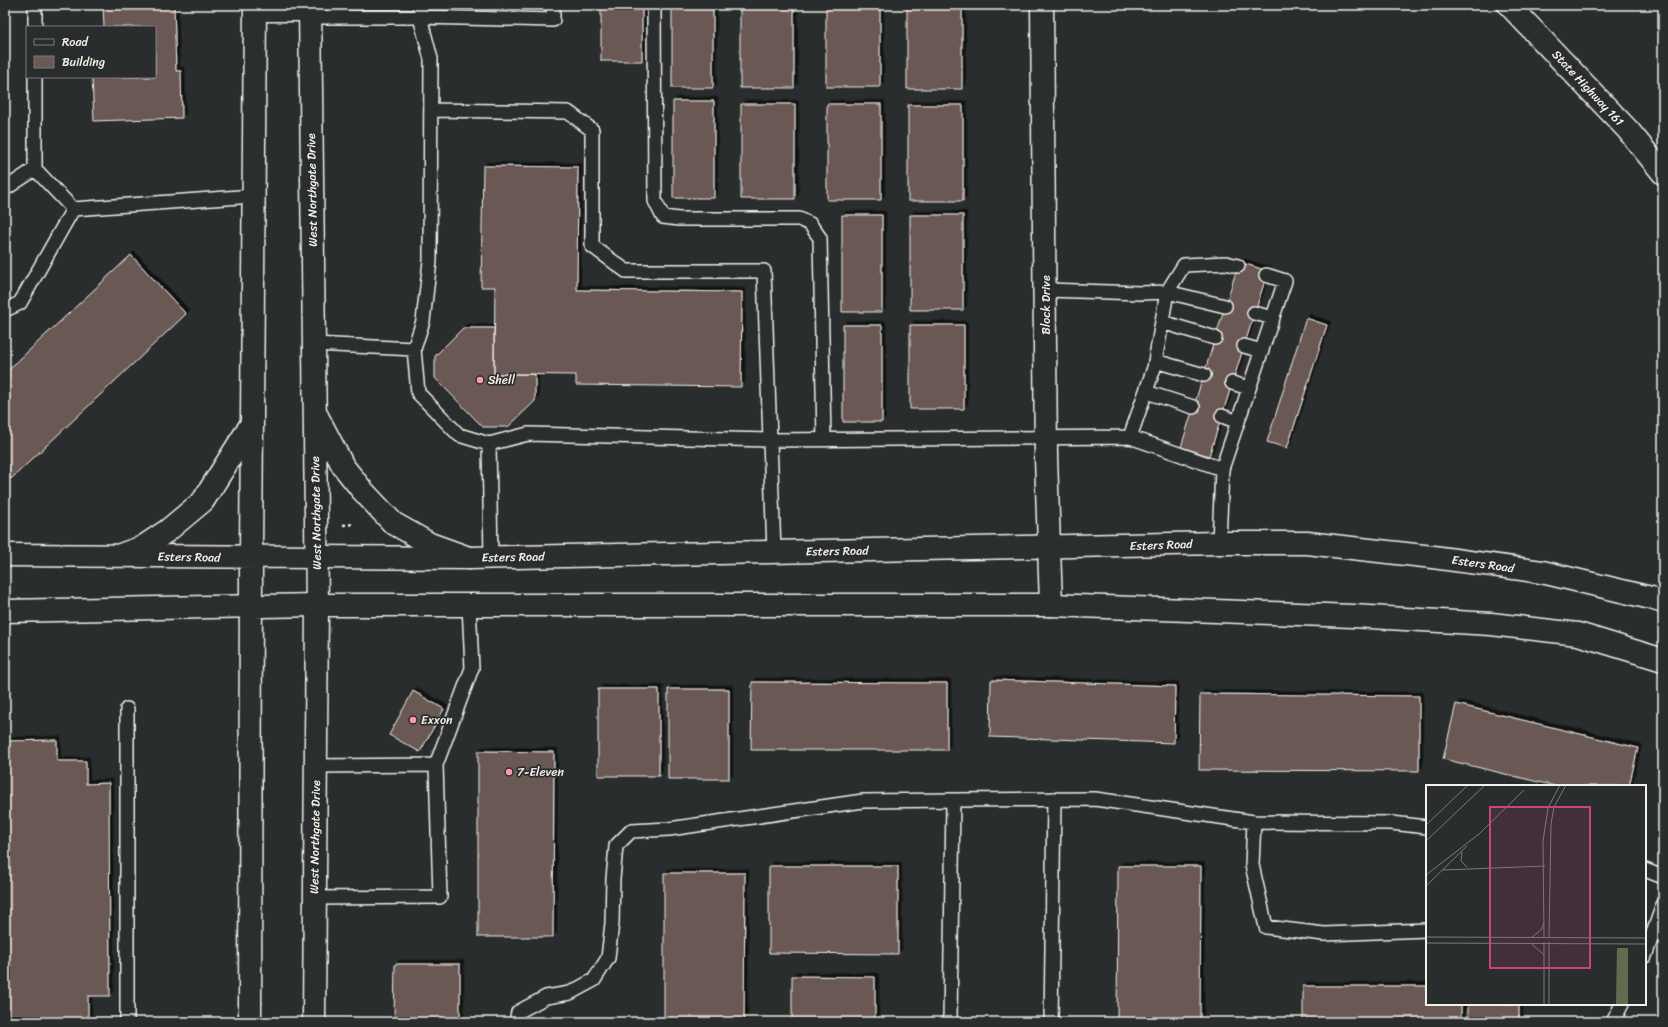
<svg xmlns="http://www.w3.org/2000/svg" width="1668" height="1027" viewBox="0 0 1668 1027" font-family="Sriracha,sans-serif">
  <style>
    .building { fill: #6a5954; stroke: #f4f1e8; filter: url(#shadow) }
    .lines { fill: none; stroke-linecap: round; stroke-linejoin: round }
    .service-casing { stroke: #f4f1e8; stroke-width: 16 }
    .minor-casing { stroke: #f4f1e8; stroke-width: 25 }
    .tertiary-casing { stroke: #f4f1e8; stroke-width: 25 }
    .secondary-casing { stroke: #f4f1e8; stroke-width: 25 }
    .path { stroke: #f4f1e8; stroke-width: 2.5; stroke-dasharray: 3 3; stroke-linecap: butt }
    .service { stroke: #2a2d2e; stroke-width: 13 }
    .minor { stroke: #2a2d2e; stroke-width: 22 }
    .tertiary { stroke: #2a2d2e; stroke-width: 22 }
    .secondary { stroke: #2a2d2e; stroke-width: 22 }
    .poi-dot { fill: #ff9aa2; stroke: #2a2d2e; stroke-width: 1.5 }
    .labels { text-anchor: middle; dominant-baseline: central; stroke-width: 3.5; stroke-linejoin: round; paint-order: stroke }
    .street-label { font-size: 12px; fill: #f4f1e8; stroke: #2a2d2e }
    .poi-label { font-size: 12px; fill: #f4f1e8; stroke: #2a2d2e; text-anchor: start }
    .inset-road { fill: none; stroke: #7b7b78; stroke-width: 1 }
    .view { fill: #cc4377; fill-opacity: 0.15; stroke: #cc4377; stroke-width: 2 }
    .inset-edge { fill: none; stroke: #f4f1e8; stroke-width: 2 }
  </style>
  <defs>
    <filter id="shadow"><feDropShadow dx="3.5" dy="-3.5" stdDeviation="0" flood-color="#0009"/></filter>
  </defs>
  <rect width="100%" height="100%" fill="#2a2d2e"/>
  <filter id="ink" filterUnits="userSpaceOnUse"><feTurbulence type="fractalNoise" baseFrequency=".025" numOctaves="2"/><feDisplacementMap in="SourceGraphic" scale="8" xChannelSelector="R" yChannelSelector="G"/><feConvolveMatrix kernelMatrix="1 2 1 2 8 2 1 2 1" color-interpolation-filters="sRGB"/></filter>
  <g filter="url(#ink)">
    <path class="building" d="M 103,5 L 174,5 L 176,71 L 181,71 L 182,118 L 94,121 L 92,77 L 155,77 L 155,27 L 104,27 Z
      M 601,5 L 642,5 L 642,61 L 601,61 Z
      M 672,5 L 713,5 L 713,88 L 672,88 Z
      M 740,5 L 794,5 L 794,88 L 740,88 Z
      M 826,5 L 880,5 L 880,87 L 826,87 Z
      M 907,5 L 962,5 L 962,89 L 907,89 Z
      M 673,101 L 714,101 L 714,198 L 673,198 Z
      M 741,104 L 795,104 L 795,199 L 741,199 Z
      M 827,104 L 881,104 L 881,200 L 827,200 Z
      M 908,105 L 963,105 L 963,201 L 908,201 Z
      M 483,166 L 578,167 L 577,290 L 742,292 L 741,387 L 576,385 L 576,375 L 494,374 L 495,287 L 481,287 Z
      M 842,215 L 882,215 L 882,312 L 842,312 Z
      M 910,215 L 963,215 L 963,310 L 910,310 Z
      M 131,255 L 186,314 L 11,479 L 5,472 L 5,373 Z
      M 1239,262 L 1268,271 L 1209,456 L 1181,447 Z
      M 1306,318 L 1327,325 L 1287,448 L 1267,442 Z
      M 843,325 L 882,325 L 882,422 L 843,422 Z
      M 910,325 L 964,325 L 964,409 L 910,409 Z
      M 463,328 L 494,328 L 494,374 L 535,374 L 535,401 L 508,427 L 483,427 L 435,378 L 435,356 Z
      M 991,680 L 1175,686 L 1174,743 L 990,737 Z
      M 752,682 L 947,683 L 947,750 L 751,750 Z
      M 598,689 L 659,689 L 659,776 L 598,776 Z
      M 668,689 L 729,689 L 729,779 L 668,779 Z
      M 413,691 L 444,709 L 420,752 L 389,735 Z
      M 1200,694 L 1419,696 L 1419,771 L 1199,770 Z
      M 1456,704 L 1638,748 L 1629,786 L 1555,786 L 1443,759 Z
      M 57,740 L 57,761 L 86,761 L 86,784 L 109,783 L 110,996 L 88,996 L 88,1022 L 5,1022 L 5,741 Z
      M 478,751 L 554,752 L 553,937 L 478,937 Z
      M 769,866 L 898,866 L 898,954 L 769,953 Z
      M 1118,866 L 1201,866 L 1200,1022 L 1117,1022 Z
      M 664,873 L 745,873 L 744,1022 L 664,1022 Z
      M 395,964 L 460,964 L 460,1022 L 394,1022 Z
      M 792,976 L 875,977 L 875,1022 L 792,1022 Z
      M 1303,986 L 1427,986 L 1427,1004 L 1461,1004 L 1461,1022 L 1303,1022 Z
      M 1468,1004 L 1519,1004 L 1519,1022 L 1468,1022 Z"/>
    <g class="lines">
      <g class="service-casing">
        <path id="service" d="M 35,5 L 35,27
          M 420,5 L 420,17 L 431,59 L 430,261 L 423,321 L 414,349 L 418,393 L 459,435 L 489,444 L 528,434 L 770,440 L 774,552
          M 654,5 L 655,201 L 663,217 L 679,219 L 799,219 L 810,224 L 820,238 L 824,440
          M 310,17 L 420,17 L 553,20 L 553,5
          M 35,77 L 35,169 L 73,209
          M 431,110 L 568,112 L 592,130 L 592,246 L 626,271 L 764,271 L 770,440 L 1130,437 L 1154,368 L 1167,292 L 1141,293 L 1046,290
          M 5,189 L 35,169
          M 73,209 L 254,196
          M 1225,306 L 1167,292 L 1184,265 L 1226,263 L 1238,266
          M 5,310 L 20,303 L 73,209
          M 1254,313 L 1273,318
          M 1162,322 L 1215,338
          M 314,344 L 414,349
          M 1244,346 L 1262,351
          M 1155,361 L 1204,375
          M 1232,383 L 1249,388
          M 1146,392 L 1193,407
          M 1222,416 L 1238,422
          M 1130,437 L 1222,469 L 1219,543
          M 489,444 L 491,558
          M 1222,469 L 1285,281 L 1266,275
          M 127,709 L 127,1022
          M 316,766 L 436,765
          M 1427,827 L 1391,823 L 1254,822 L 1252,865 L 1266,927 L 1324,934 L 1427,930
          M 1645,870 L 1663,877
          M 314,898 L 440,897 L 436,765 L 472,668 L 469,605
          M 1645,956 L 1663,905
          M 516,1022 L 518,1012 L 546,997 L 570,993 L 594,980 L 608,958 L 612,923 L 613,879 L 616,846 L 631,831 L 669,829 L 863,801 L 953,800 L 1095,799 L 1254,822
          M 950,1022 L 953,800
          M 1051,1022 L 1054,799
          M 1613,1022 L 1622,1004"/>
      </g>
      <g class="minor-casing">
        <path id="minor" d="M 1042,5 L 1046,457 L 1051,605"/>
      </g>
      <g class="tertiary-casing">
        <path id="tertiary" d="M 317,557 L 469,558 L 1219,543 L 1307,543 L 1433,557 L 1542,572 L 1651,598 L 1663,602
          M 317,605 L 1051,605 L 1353,616 L 1491,624 L 1578,634 L 1663,660"/>
      </g>
      <g class="secondary-casing">
        <path id="secondary" d="M 310,5 L 317,605 L 314,1022
          M 1509,5 L 1628,130 L 1663,173
          M 255,10 L 310,10
          M 317,416 L 343,466 L 362,490 L 393,523 L 430,544 L 469,558
          M 123,554 L 143,547 L 167,531 L 203,501 L 252,423
          M 5,555 L 317,557
          M 5,611 L 317,605
          M 250,1022 L 251,558 L 255,5"/>
      </g>
      <path class="path" d="M 343,525 L 354,524"/>
      <use href="#service" class="service"/>
      <use href="#minor" class="minor"/>
      <use href="#tertiary" class="tertiary"/>
      <use href="#secondary" class="secondary"/>
    </g>
  </g>
  <g class="poi-dot">
    <circle cx="480" cy="380" r="4"/>
    <circle cx="413" cy="720" r="4"/>
    <circle cx="509" cy="772" r="4"/>
  </g>
  <g class="labels">
    <g class="street-label">
      <text transform="translate(1588 88) rotate(47)">State Highway 161</text>
      <text transform="translate(312 190) rotate(-91)">West Northgate Drive</text>
      <text transform="translate(1046 305) rotate(-90)">Block Drive</text>
      <text transform="translate(316 513) rotate(-91)">West Northgate Drive</text>
      <text transform="translate(1161 545) rotate(-2)">Esters Road</text>
      <text transform="translate(837 551) rotate(-1)">Esters Road</text>
      <text transform="translate(189 557) rotate(1)">Esters Road</text>
      <text transform="translate(513 557) rotate(-1)">Esters Road</text>
      <text transform="translate(1483 564) rotate(8)">Esters Road</text>
      <text transform="translate(315 837) rotate(-89)">West Northgate Drive</text>
    </g>
    <g class="poi-label">
      <text x="488" y="380">Shell</text>
      <text x="421" y="720">Exxon</text>
      <text x="517" y="772">7-Eleven</text>
    </g>
  </g>
  <g transform="translate(1426 785)">
    <rect width="220" height="220" fill="#2a2d2e"/>
    <path d="M 191,163 L 202,163 L 202,220 L 190,220 Z" fill="#626a50"/>
    <path class="inset-road" d="M 0,40 L 42,0M 51,51 L 98,5M 0,56 L 59,0M 36,67 L 35,76 L 41,82M 17,85 L 119,81M 0,90 L 53,49M 0,101 L 41,61M 0,152 L 220,153M 106,152 L 115,145 L 118,138M 118,152 L 117,56 L 122,23 L 134,0M 123,152 L 125,39 L 128,22 L 140,0M 123,157 L 123,220M 0,158 L 220,159M 106,159 L 118,170M 118,220 L 118,157"/>
    <path class="view" d="M 64,22 L 164,22 L 164,183 L 64,183 Z"/>
    <rect width="220" height="220" class="inset-edge"/>
  </g>
  <rect width="1668" height="1027" fill="none" stroke="#2a2d2e" stroke-width="20"/>
  <rect x="10" y="10" width="1648" height="1007" fill="none" stroke="#f4f1e8" stroke-width="1.5" filter="url(#ink)"/>
  <rect x="26" y="26" width="130" height="52" fill="#2a2d2e" stroke="#7b7b78"/>
  <rect x="34" y="39" width="20" height="6" fill="#2a2d2e" stroke="#7b7b78"/>
  <text x="62" y="46" font-size="12" fill="#f4f1e8">Road</text>
  <rect x="34" y="56" width="20" height="12" fill="#6a5954" stroke="#7b7b78"/>
  <text x="62" y="66" font-size="12" fill="#f4f1e8">Building</text>
</svg>
